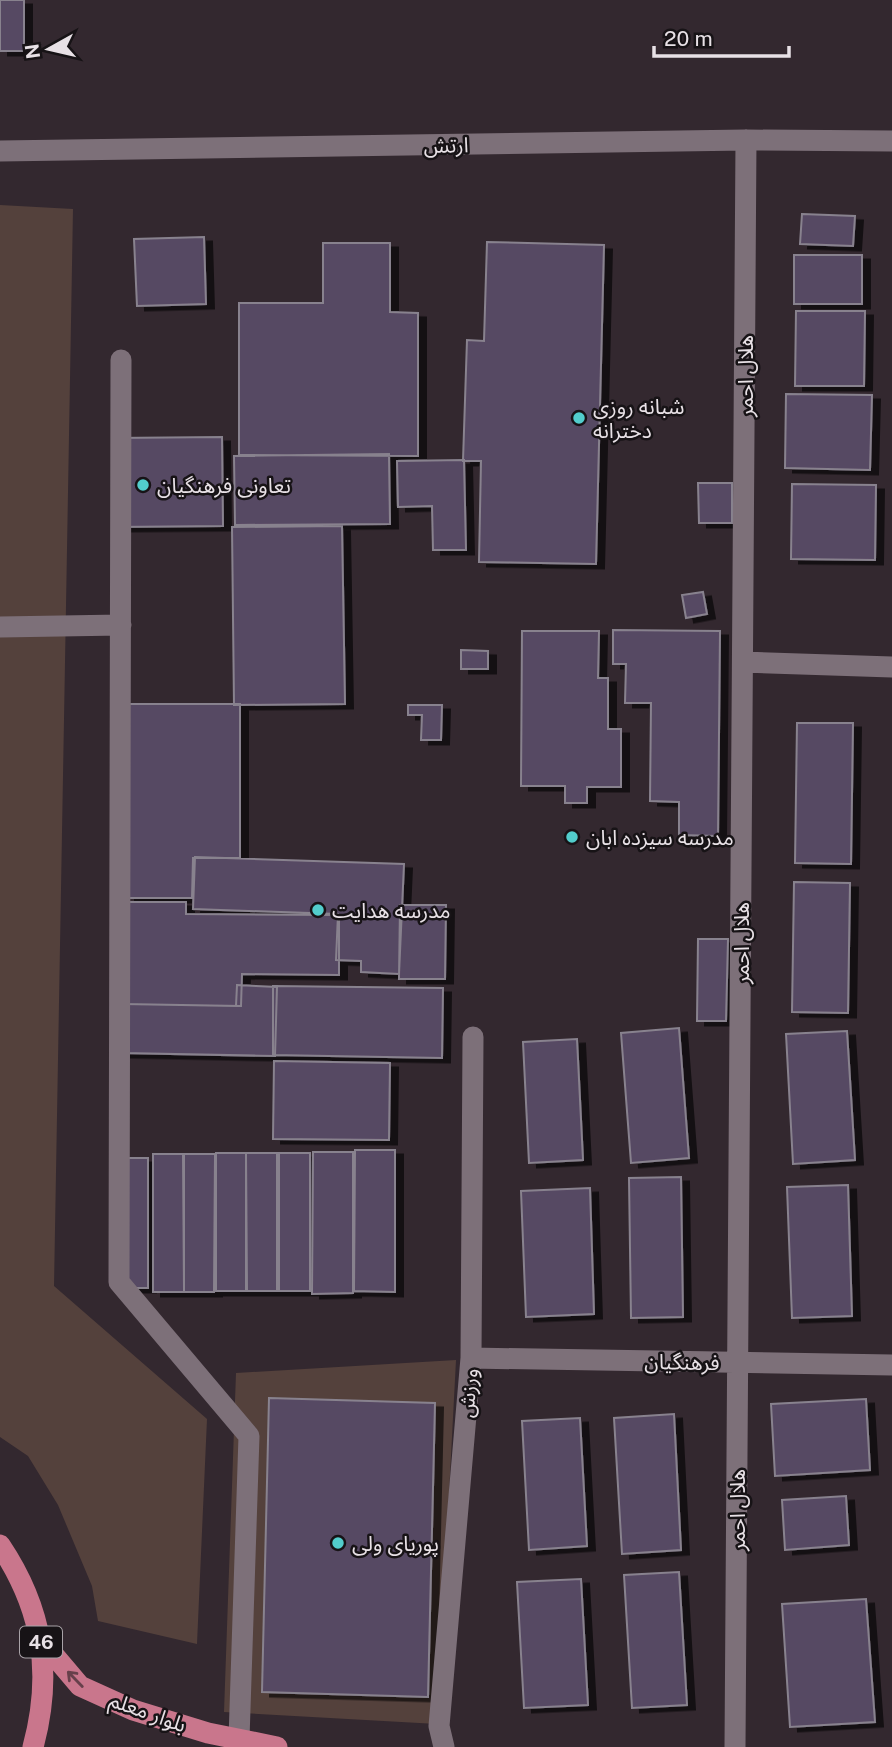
<svg xmlns="http://www.w3.org/2000/svg" width="892" height="1747" viewBox="0 0 892 1747" font-family="'Public Sans','Noto Sans Arabic',sans-serif">
  <style>
    .green { fill: #54413c }
    .building { fill: #574863; stroke: #88828e; stroke-width: 2; filter: url(#shadow) }
    .lines { fill: none; stroke-linecap: round; stroke-linejoin: round }
    .minor { stroke: #7d7079; stroke-width: 21 }
    .major { stroke: #c9768c; stroke-width: 21 }
    .oneway { stroke: #67404b }
    .poi-dot { fill: #52cdcc; stroke: #171316; stroke-width: 2.5 }
    .labels { text-anchor: middle; dominant-baseline: central; stroke-width: 5; stroke-linejoin: round; paint-order: stroke }
    .shield { fill: #171316; stroke: #a9a3a8; stroke-width: 2 }
    .shield-label { font-size: 19px; font-weight: bold; fill: #e8e1e6 }
    .street-label { font-size: 21px; fill: #e8e1e6; stroke: #171316 }
    .poi-label { font-size: 21px; fill: #e8e1e6; stroke: #171316; text-anchor: start }
  </style>
  <defs>
    <filter id="shadow"><feDropShadow dx="8" dy="4.5" stdDeviation="0" flood-color="#0009"/></filter>
  </defs>
  <rect width="100%" height="100%" fill="#33282f"/>
  <path class="green" d="M 0,205 L 73,209 L 54,1286 L 207,1419 L 197,1644 L 98,1621 L 92,1586 L 58,1505 L 28,1456 L 0,1437 Z
    M 456,1360 L 437,1724 L 224,1712 L 236,1373 Z"/>
  <path class="building" d="M 0,0 L 24,0 L 24,51 L 0,51 Z
    M 802,214 L 855,216 L 853,246 L 800,244 Z
    M 204,237 L 206,304 L 137,306 L 134,239 Z
    M 487,242 L 604,245 L 596,564 L 479,562 L 481,461 L 463,461 L 467,340 L 484,341 Z
    M 323,243 L 390,243 L 390,312 L 418,313 L 418,456 L 239,455 L 239,303 L 323,303 Z
    M 794,255 L 862,255 L 862,304 L 794,304 Z
    M 796,311 L 865,311 L 864,386 L 795,386 Z
    M 786,394 L 872,395 L 870,470 L 785,468 Z
    M 222,437 L 223,526 L 113,527 L 112,438 Z
    M 389,454 L 390,524 L 235,525 L 234,456 Z
    M 464,460 L 466,550 L 433,550 L 432,506 L 398,507 L 397,461 Z
    M 698,483 L 732,483 L 732,523 L 699,523 Z
    M 792,484 L 876,485 L 875,560 L 791,559 Z
    M 342,526 L 345,704 L 234,705 L 232,527 Z
    M 703,592 L 707,614 L 686,618 L 682,595 Z
    M 613,630 L 720,631 L 718,836 L 679,835 L 679,802 L 650,801 L 651,703 L 625,703 L 626,664 L 613,664 Z
    M 522,631 L 599,631 L 598,678 L 608,678 L 608,729 L 621,729 L 621,787 L 587,787 L 587,803 L 565,803 L 565,786 L 521,786 Z
    M 461,650 L 488,651 L 488,669 L 461,669 Z
    M 126,704 L 240,704 L 240,858 L 193,858 L 192,898 L 127,898 Z
    M 408,705 L 442,705 L 441,740 L 421,740 L 422,715 L 408,715 Z
    M 797,723 L 853,723 L 851,864 L 795,863 Z
    M 195,857 L 404,864 L 399,974 L 361,972 L 361,961 L 336,960 L 338,914 L 193,909 Z
    M 794,882 L 850,883 L 848,1013 L 792,1012 Z
    M 125,902 L 186,902 L 186,914 L 339,915 L 339,975 L 242,974 L 241,1006 L 123,1004 Z
    M 400,905 L 446,905 L 445,979 L 399,979 Z
    M 698,939 L 728,939 L 726,1021 L 697,1021 Z
    M 237,985 L 277,987 L 275,1056 L 123,1053 L 123,1004 L 236,1006 Z
    M 273,986 L 443,988 L 442,1058 L 273,1055 Z
    M 679,1028 L 689,1158 L 631,1163 L 621,1033 Z
    M 847,1031 L 855,1160 L 793,1164 L 786,1034 Z
    M 577,1039 L 583,1160 L 529,1163 L 523,1042 Z
    M 274,1061 L 390,1063 L 389,1140 L 273,1139 Z
    M 355,1150 L 395,1150 L 395,1292 L 354,1291 Z
    M 313,1152 L 353,1152 L 353,1293 L 312,1294 Z
    M 216,1153 L 246,1153 L 247,1291 L 216,1291 Z
    M 246,1153 L 277,1153 L 277,1291 L 246,1291 Z
    M 279,1153 L 310,1153 L 310,1291 L 279,1291 Z
    M 153,1154 L 183,1154 L 184,1292 L 153,1292 Z
    M 184,1154 L 215,1154 L 214,1292 L 184,1292 Z
    M 118,1158 L 148,1158 L 148,1288 L 119,1288 Z
    M 681,1177 L 683,1317 L 631,1318 L 629,1178 Z
    M 848,1185 L 852,1316 L 792,1318 L 787,1187 Z
    M 590,1188 L 594,1314 L 526,1317 L 521,1191 Z
    M 269,1398 L 435,1403 L 428,1697 L 262,1692 Z
    M 866,1399 L 870,1470 L 775,1476 L 771,1404 Z
    M 674,1414 L 681,1550 L 622,1554 L 614,1418 Z
    M 580,1418 L 587,1546 L 529,1550 L 522,1421 Z
    M 846,1496 L 849,1545 L 785,1550 L 782,1500 Z
    M 679,1572 L 687,1705 L 632,1708 L 624,1575 Z
    M 581,1579 L 588,1705 L 524,1708 L 517,1582 Z
    M 866,1599 L 875,1722 L 790,1727 L 782,1604 Z"/>
  <g class="lines">
    <path class="minor" d="M 0,151 L 746,140 L 892,141
      M 121,360 L 119,1282 L 249,1436 L 239,1739
      M 0,627 L 121,625
      M 743,662 L 892,667
      M 471,1358 L 892,1365
      M 444,1747 L 439,1726 L 471,1358 L 473,1037
      M 735,1747 L 746,140"/>
    <path class="major" d="M 0,1545 C 43,1609 53,1673 33,1747
      M 41,1640 L 80,1686 L 133,1710 L 208,1733 L 277,1747"/>
  </g>
  <defs><path id="oneway-shaft" d="M-6 0H5M1.5-3L5.5 0L1.5 3" fill="none" stroke-width="1.6" stroke-linecap="round" stroke-linejoin="round" transform="scale(1.75)"/></defs>
  <use class="oneway" href="#oneway-shaft" transform="translate(75 1679) rotate(-134)"/>
  <g class="poi-dot">
    <circle cx="579" cy="418" r="7"/>
    <circle cx="143" cy="485" r="7"/>
    <circle cx="572" cy="837" r="7"/>
    <circle cx="318" cy="910" r="7"/>
    <circle cx="338" cy="1543" r="7"/>
  </g>
  <g class="labels">
    <rect class="shield" x="20" y="1626.5" width="42" height="31" rx="5"/>
    <g class="shield-label">
      <text x="41" y="1642">46</text>
    </g>
    <g class="street-label">
      <text transform="translate(446 145) rotate(-1)">ارتش</text>
      <text transform="translate(745 376) rotate(-90)">هلال احمر</text>
      <text transform="translate(741 943) rotate(-90)">هلال احمر</text>
      <text transform="translate(682 1362) rotate(1)">فرهنگیان</text>
      <text transform="translate(468 1393) rotate(-85)">ورزش</text>
      <text transform="translate(737 1510) rotate(-90)">هلال احمر</text>
      <text transform="translate(148 1712) rotate(20)">بلوار معلم</text>
    </g>
    <g class="poi-label">
      <text x="593" y="406">شبانه روزی<tspan x="593" dy="24">دخترانه</tspan></text>
      <text x="157" y="485">تعاونی فرهنگیان</text>
      <text x="586" y="837">مدرسه سیزده ابان</text>
      <text x="332" y="910">مدرسه هدایت</text>
      <text x="352" y="1543">پوریای ولی</text>
    </g>
  </g>
  <g transform="translate(49 49) rotate(262)" stroke="#171316" stroke-width="5" paint-order="stroke">
  <path d="M0-5L12 26L0 18L-12 26Z" fill="#e8e1e6"/>
  <text y="-10" font-size="19" font-weight="bold" text-anchor="middle" fill="#e8e1e6">N</text>
  </g>
  <path d="M654 46v10h135v-10" fill="none" stroke="#e8e1e6" stroke-width="3.5"/>
  <text x="664" y="46" font-size="21" fill="#e8e1e6" stroke="#171316" stroke-width="5" paint-order="stroke">20 m</text>
</svg>
